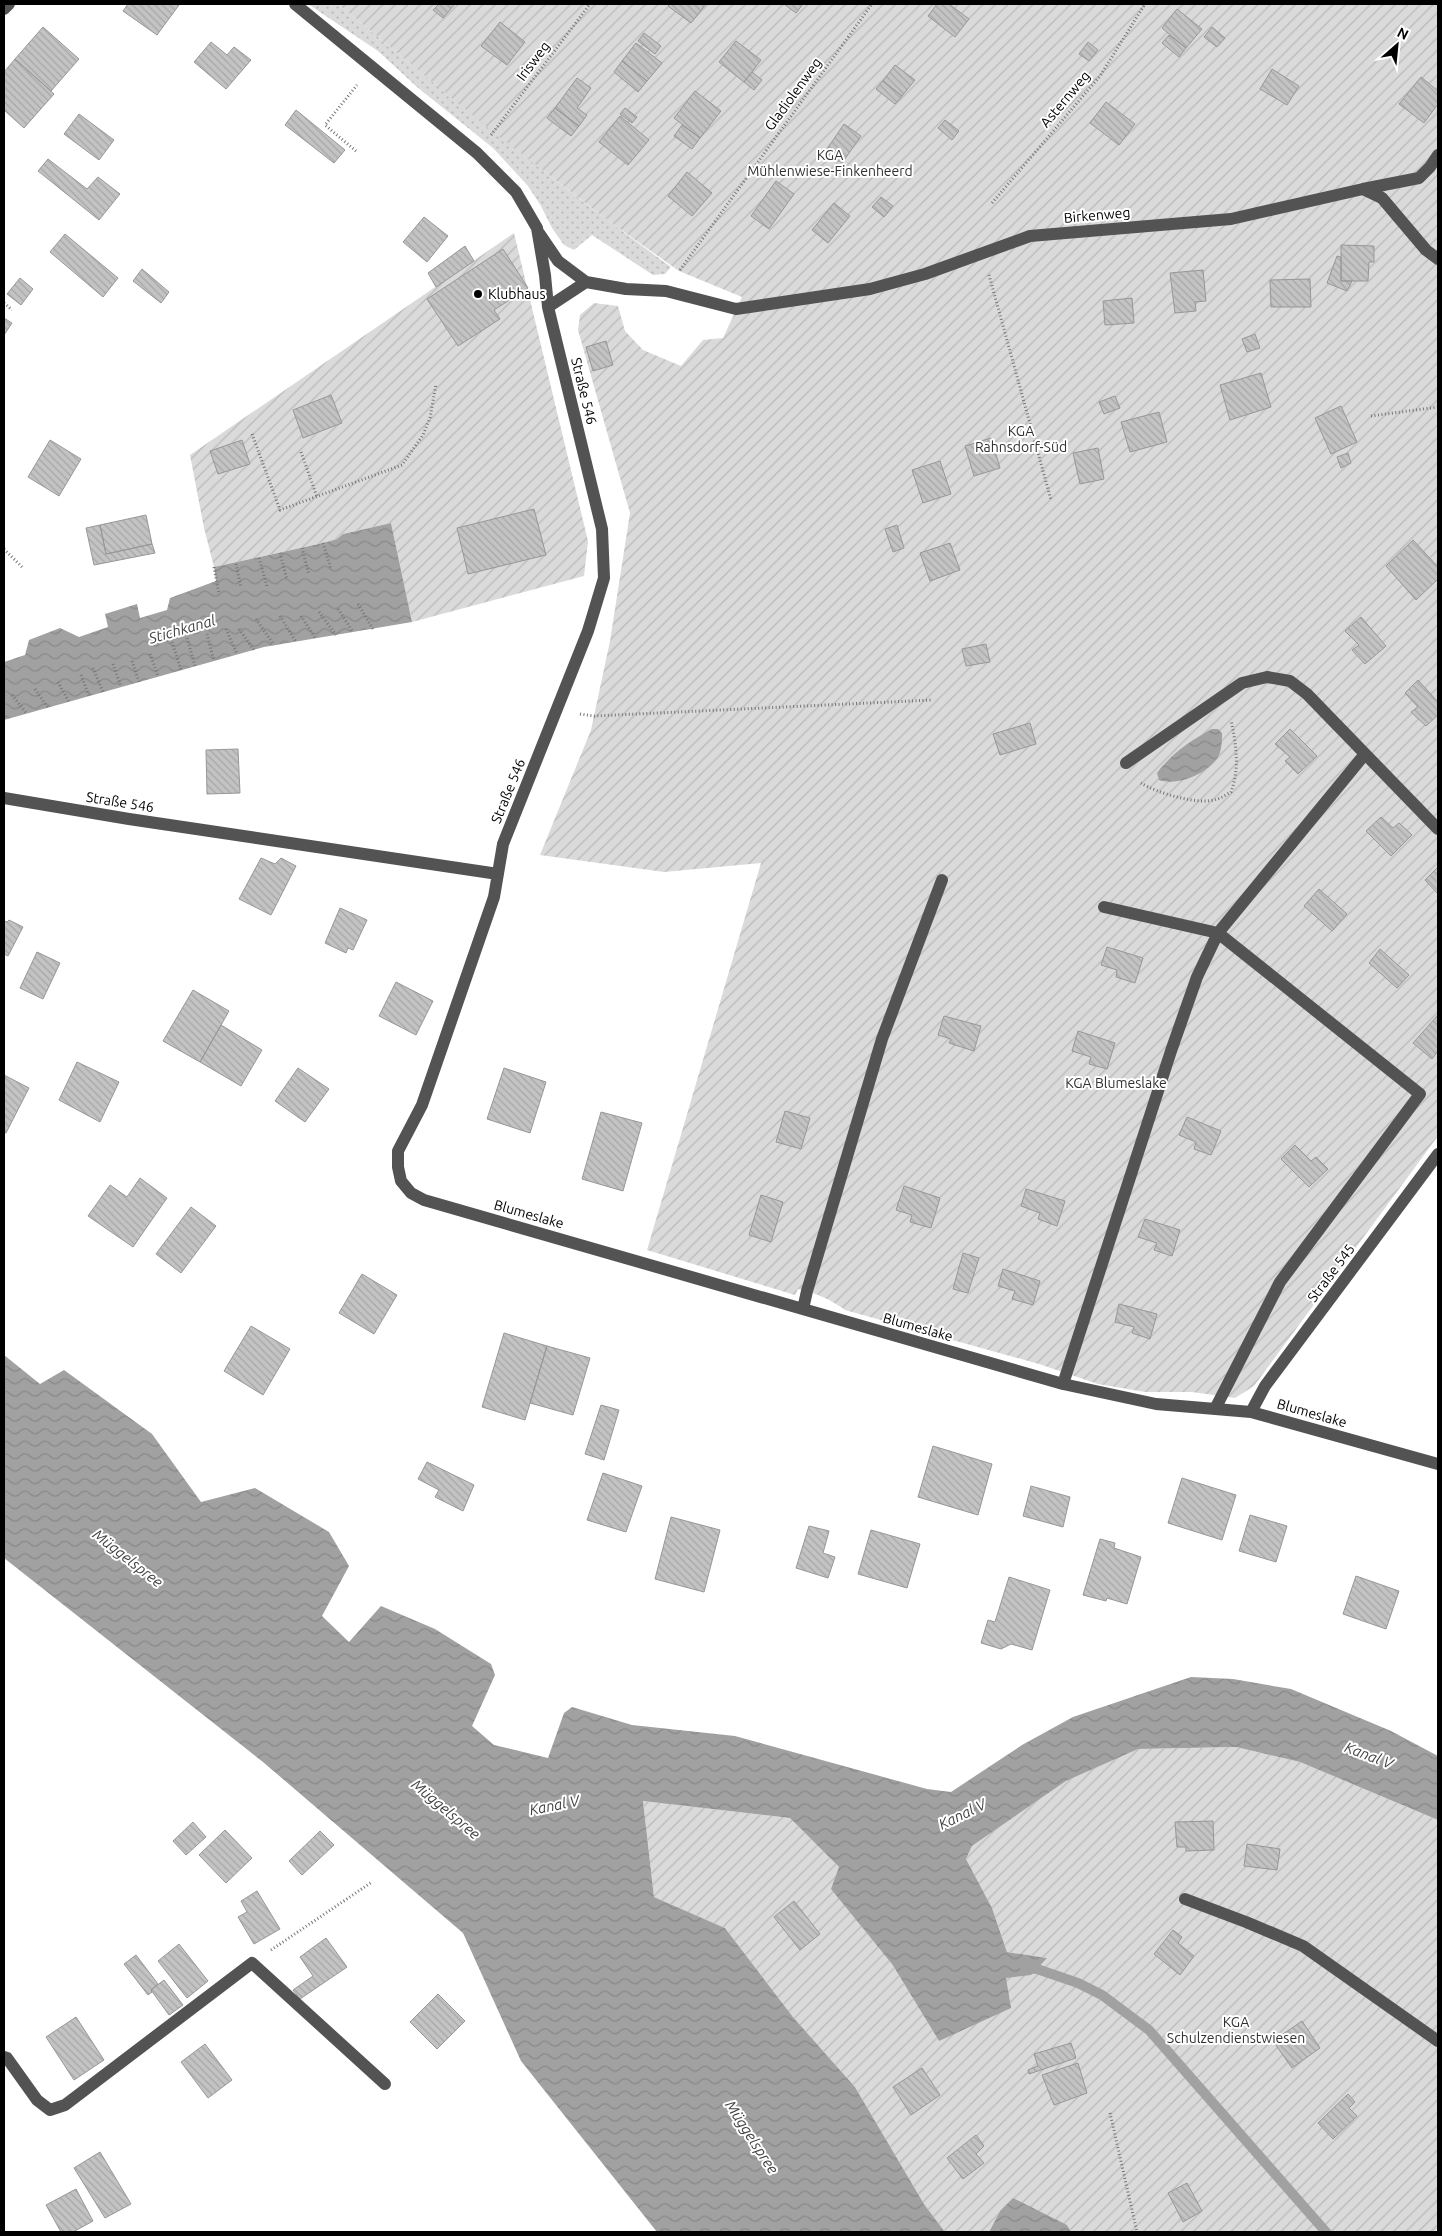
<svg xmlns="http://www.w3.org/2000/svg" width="1442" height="2236" viewBox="0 0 1442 2236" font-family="Ubuntu,sans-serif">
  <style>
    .grass { fill: url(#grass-dots) }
    .garden { fill: url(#garden-furrows) }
    .water { fill: url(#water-waves) }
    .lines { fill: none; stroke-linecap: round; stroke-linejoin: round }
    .stream { stroke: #a1a1a1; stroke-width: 10 }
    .building { fill: url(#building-back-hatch); stroke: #979797 }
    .path { stroke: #757575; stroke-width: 3; stroke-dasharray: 1 2.5; stroke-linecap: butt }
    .minor { stroke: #535353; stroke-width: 12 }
    .poi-dot { fill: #000; stroke: #fff; stroke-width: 2 }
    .labels { text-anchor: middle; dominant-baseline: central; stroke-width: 4; stroke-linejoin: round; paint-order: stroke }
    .street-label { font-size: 14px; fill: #000; stroke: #fff }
    .park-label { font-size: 14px; fill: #313131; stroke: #fff }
    .poi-label { font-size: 14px; fill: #000; stroke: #fff; text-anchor: start }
    .water-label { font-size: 15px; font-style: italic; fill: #424242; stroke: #fff }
  </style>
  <defs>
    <pattern id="grass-dots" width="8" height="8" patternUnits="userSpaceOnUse" patternTransform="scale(1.25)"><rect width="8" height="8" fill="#dadada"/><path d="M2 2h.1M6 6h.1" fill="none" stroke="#b9b9b9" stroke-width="1.8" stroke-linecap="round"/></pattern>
    <pattern id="garden-furrows" width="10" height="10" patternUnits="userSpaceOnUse" patternTransform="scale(1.25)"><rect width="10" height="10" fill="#dadada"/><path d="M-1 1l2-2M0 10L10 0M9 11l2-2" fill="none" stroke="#b9b9b9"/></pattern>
    <pattern id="water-waves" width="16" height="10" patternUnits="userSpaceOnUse" patternTransform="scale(1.25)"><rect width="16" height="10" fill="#a1a1a1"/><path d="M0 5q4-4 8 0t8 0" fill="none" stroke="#898989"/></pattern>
    <pattern id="building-back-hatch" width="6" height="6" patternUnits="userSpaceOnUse" patternTransform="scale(1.25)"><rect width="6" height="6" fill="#c3c3c3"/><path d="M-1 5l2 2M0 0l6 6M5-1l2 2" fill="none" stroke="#a6a6a6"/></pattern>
  </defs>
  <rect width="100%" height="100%" fill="#fff"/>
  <path class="grass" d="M 308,4 L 338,4 C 447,94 556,184 671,267 L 665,274 L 653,275 L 592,235 L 574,250 L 564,245 L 552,228 L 541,206 L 528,186 L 493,148 L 417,87 L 378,51 Z"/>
  <path class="garden" d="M 338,4 L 1438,4 L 1438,1136 L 1254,1386 L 1235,1398 L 1192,1392 L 1145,1392 L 1098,1384 L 1039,1364 L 845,1310 C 830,1299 816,1293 798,1289 L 795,1295 L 647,1250 L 761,863 L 664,872 L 540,855 L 591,730 L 610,641 L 630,513 L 578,330 L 580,315 L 594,303 L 618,306 L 625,331 L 643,350 L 681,366 L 703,340 L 723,338 L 742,297 L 679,271 L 610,222 L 493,132 Z
    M 514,233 L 588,541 L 584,576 L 412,622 L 391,523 L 343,534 L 337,539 L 323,543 L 214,567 L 204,528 L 190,455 Z
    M 1236,1747 L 1300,1762 L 1438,1820 L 1438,2228 L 1435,2232 L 1071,2232 L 1067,2225 L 1000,2211 L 989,2232 L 945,2232 L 924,2204 L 855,2087 L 793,2017 L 725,1928 L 654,1897 L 643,1801 L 790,1818 L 839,1867 L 892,1964 L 939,2041 L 1006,1978 L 1047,1958 L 1007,1952 L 992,1908 L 966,1859 L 972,1846 L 1066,1781 L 1137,1749 Z"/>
  <path class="water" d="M 391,523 L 412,622 L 264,647 L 4,720 L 4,662 L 25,655 L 29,640 L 60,628 L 79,637 L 108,627 L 105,614 L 137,604 L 140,618 L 167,610 L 170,598 L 216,581 L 214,567 L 323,543 L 337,539 L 343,534 Z
    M 1212,729 L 1218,729 L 1222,733 C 1222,741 1222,753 1216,760 C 1204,775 1177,786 1159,780 L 1157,773 C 1172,753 1190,741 1212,729 Z
    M 4,1355 L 40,1384 L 64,1370 L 152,1434 L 201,1502 L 255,1488 L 329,1532 L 349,1566 L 322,1616 L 349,1642 L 381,1606 L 435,1629 L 491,1664 L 495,1675 L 472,1726 L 494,1745 L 548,1758 L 564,1713 L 572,1707 L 632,1725 L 735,1736 L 927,1789 L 951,1792 L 1022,1745 L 1073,1717 L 1191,1677 L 1233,1679 L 1291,1689 L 1391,1731 L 1438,1756 L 1438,1820 L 1300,1762 L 1236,1747 L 1138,1749 L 1066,1781 L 972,1846 L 966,1859 L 992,1908 L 1007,1952 L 1047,1958 L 1031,1975 L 1006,1978 L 1011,2008 L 939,2041 L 892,1964 L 831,1889 L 839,1867 L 790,1818 L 643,1801 L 654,1897 L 725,1928 L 793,2017 L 855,2087 L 924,2204 L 945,2232 L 657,2232 L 521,2061 L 463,1933 L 263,1762 L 4,1558 Z
    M 1013,2198 L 1067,2225 L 1071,2232 L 989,2232 L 1000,2211 Z"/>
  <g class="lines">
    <path class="stream" d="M 1025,1968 L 1037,1969 L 1078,1983 L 1102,1995 L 1149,2030 L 1326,2232"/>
  </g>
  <path class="building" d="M 128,4 L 178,4 L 179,5 L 157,35 L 123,11 Z
    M 439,4 L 453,4 L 454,5 L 443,18 L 433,10 Z
    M 670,4 L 706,4 L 691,23 L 668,6 Z
    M 784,4 L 803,4 L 796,13 Z
    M 937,4 L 949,4 L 969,19 L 955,37 L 928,16 Z
    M 1177,9 L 1202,29 L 1186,48 L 1162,28 Z
    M 500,22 L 525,42 L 507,65 L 481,46 Z
    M 43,27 L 79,59 L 51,91 L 15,59 Z
    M 1212,27 L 1225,38 L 1217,47 L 1204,37 Z
    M 644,33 L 661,46 L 655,54 L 638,41 Z
    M 1169,35 L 1186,48 L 1179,57 L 1162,43 Z
    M 736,41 L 761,60 L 744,82 L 719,62 Z
    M 211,42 L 227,55 L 234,47 L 251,60 L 226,89 L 194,62 Z
    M 1088,42 L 1098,50 L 1089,61 L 1079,54 Z
    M 636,43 L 662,63 L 647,81 L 622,61 Z
    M 15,59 L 54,94 L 24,128 L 4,110 L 4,72 Z
    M 622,61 L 647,81 L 638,92 L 614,72 Z
    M 895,65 L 915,80 L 902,96 L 883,81 Z
    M 1272,69 L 1299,86 L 1287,105 L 1260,89 Z
    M 752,72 L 762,80 L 754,90 L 744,82 Z
    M 1421,77 L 1438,91 L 1438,104 L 1424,123 L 1399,104 Z
    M 577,78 L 591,88 L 577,108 L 587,115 L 579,126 L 555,108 Z
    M 883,81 L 902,96 L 895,104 L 876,89 Z
    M 695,91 L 721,111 L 700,138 L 674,118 Z
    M 1106,102 L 1135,124 L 1119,145 L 1090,123 Z
    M 555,108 L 579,126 L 571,136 L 547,118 Z
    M 625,108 L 637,117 L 632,123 L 620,114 Z
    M 296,110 L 345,150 L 334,163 L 285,125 Z
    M 79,114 L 114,140 L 99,160 L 64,134 Z
    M 620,116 L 649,140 L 628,165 L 599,142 Z
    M 945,120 L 959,131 L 952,140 L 938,128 Z
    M 844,124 L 861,136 L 842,163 L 825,152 Z
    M 682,125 L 700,138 L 692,149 L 674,136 Z
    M 48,159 L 87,189 L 98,177 L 120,194 L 99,220 L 38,171 Z
    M 687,172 L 712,193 L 692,216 L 668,196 Z
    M 776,181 L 794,194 L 769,229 L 751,216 Z
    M 881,197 L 893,206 L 884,217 L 872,207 Z
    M 834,203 L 850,216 L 828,243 L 812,230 Z
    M 424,217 L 448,236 L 427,262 L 403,242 Z
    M 65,234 L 118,278 L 103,297 L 50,252 Z
    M 1341,245 L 1374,246 L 1374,262 L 1369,262 L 1368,281 L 1341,281 Z
    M 465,246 L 474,261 L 436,287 L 428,273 Z
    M 503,249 L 528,288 L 494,310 L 500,319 L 458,346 L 427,299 Z
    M 1337,256 L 1341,257 L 1341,281 L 1352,281 L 1347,291 L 1327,283 Z
    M 142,269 L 169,292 L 161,303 L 133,281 Z
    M 1203,270 L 1206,301 L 1195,302 L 1196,311 L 1175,313 L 1170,273 Z
    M 20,278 L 33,289 L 21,305 L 7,294 Z
    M 1310,279 L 1311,307 L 1271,307 L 1270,280 Z
    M 1132,298 L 1134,323 L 1105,325 L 1103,301 Z
    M 4,318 L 12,323 L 4,335 Z
    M 1255,334 L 1260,348 L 1247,352 L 1242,339 Z
    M 606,341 L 613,365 L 593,371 L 586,347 Z
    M 1261,373 L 1271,407 L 1230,420 L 1220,385 Z
    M 331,395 L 342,423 L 303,438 L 293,410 Z
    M 1115,396 L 1120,408 L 1104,414 L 1099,402 Z
    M 1341,406 L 1357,442 L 1331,454 L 1315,418 Z
    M 1159,412 L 1167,442 L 1130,452 L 1121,422 Z
    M 991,438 L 1000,468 L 974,476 L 965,446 Z
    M 50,440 L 81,459 L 59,496 L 28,477 Z
    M 242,440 L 250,464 L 218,474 L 210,451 Z
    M 1098,448 L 1104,479 L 1080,484 L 1073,453 Z
    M 1348,453 L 1351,463 L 1341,468 L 1337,457 Z
    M 940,461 L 951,494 L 923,503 L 912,470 Z
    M 534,509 L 546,555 L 468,574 L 457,528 Z
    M 146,515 L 152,544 L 106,554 L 100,525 Z
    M 100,525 L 106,554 L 152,544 L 155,553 L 94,565 L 86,528 Z
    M 897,525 L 904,548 L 893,552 L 885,529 Z
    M 1413,540 L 1438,567 L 1438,579 L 1416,600 L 1386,566 Z
    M 950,543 L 960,570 L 930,581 L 920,553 Z
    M 1361,617 L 1386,646 L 1365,664 L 1352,650 L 1359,645 L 1345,631 Z
    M 986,644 L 990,662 L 966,666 L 962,649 Z
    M 1418,680 L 1438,702 L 1438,715 L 1426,726 L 1411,712 L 1418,707 L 1405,693 Z
    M 1030,723 L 1036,744 L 1000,755 L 993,734 Z
    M 1290,729 L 1317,756 L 1298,774 L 1285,761 L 1290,757 L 1275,744 Z
    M 238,749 L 240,793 L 207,794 L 206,750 Z
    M 1381,817 L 1393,828 L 1399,823 L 1412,835 L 1391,856 L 1366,831 Z
    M 261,858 L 275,864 L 281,858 L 296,866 L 271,915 L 239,899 Z
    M 1438,867 L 1438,894 L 1425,880 Z
    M 1319,889 L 1347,914 L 1332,931 L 1304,906 Z
    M 340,908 L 367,920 L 353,950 L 348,948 L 346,953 L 325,943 Z
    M 9,920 L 23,927 L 8,956 L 4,954 L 4,921 L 7,922 Z
    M 1107,947 L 1143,958 L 1135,983 L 1116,977 L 1117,970 L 1101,965 Z
    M 1380,949 L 1409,975 L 1397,988 L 1369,963 Z
    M 37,952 L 60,963 L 43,999 L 20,988 Z
    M 396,982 L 433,1001 L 416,1035 L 379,1016 Z
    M 193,990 L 229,1011 L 200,1062 L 163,1041 Z
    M 1438,1015 L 1438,1051 L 1432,1059 L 1413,1043 Z
    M 944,1016 L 981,1026 L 974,1051 L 949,1043 L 951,1039 L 938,1035 Z
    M 221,1025 L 262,1050 L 241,1086 L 200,1062 Z
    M 1078,1031 L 1115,1043 L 1107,1069 L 1089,1064 L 1091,1057 L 1072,1051 Z
    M 77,1062 L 119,1082 L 100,1122 L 59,1100 Z
    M 298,1068 L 329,1089 L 305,1122 L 275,1101 Z
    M 504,1068 L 546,1082 L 530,1133 L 487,1119 Z
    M 4,1075 L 29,1088 L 6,1133 L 4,1133 Z
    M 785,1111 L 810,1118 L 801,1149 L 776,1142 Z
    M 601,1112 L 642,1123 L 623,1191 L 582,1179 Z
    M 1187,1117 L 1221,1131 L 1211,1155 L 1194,1149 L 1196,1142 L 1179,1135 Z
    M 1295,1145 L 1311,1161 L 1316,1157 L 1328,1169 L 1309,1187 L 1281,1159 Z
    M 140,1178 L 167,1198 L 133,1247 L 88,1216 L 110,1185 L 127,1197 Z
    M 904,1186 L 940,1198 L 931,1228 L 910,1222 L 912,1215 L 896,1210 Z
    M 1026,1189 L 1065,1201 L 1057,1226 L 1038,1219 L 1040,1213 L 1021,1206 Z
    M 761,1195 L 783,1202 L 771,1242 L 749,1235 Z
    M 191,1207 L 216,1226 L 181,1273 L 156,1254 Z
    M 1145,1219 L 1180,1230 L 1172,1256 L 1154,1250 L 1157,1243 L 1138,1237 Z
    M 963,1253 L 979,1258 L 968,1293 L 953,1289 Z
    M 1003,1269 L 1040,1281 L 1033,1305 L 1012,1299 L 1015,1291 L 998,1286 Z
    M 362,1274 L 397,1295 L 374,1334 L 339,1313 Z
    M 1119,1304 L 1157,1314 L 1150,1339 L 1132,1333 L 1134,1327 L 1115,1322 Z
    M 251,1326 L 290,1349 L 263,1395 L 224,1371 Z
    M 504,1333 L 547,1346 L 525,1420 L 482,1407 Z
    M 547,1346 L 590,1358 L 573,1415 L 530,1403 Z
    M 601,1405 L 619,1410 L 604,1460 L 585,1454 Z
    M 933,1446 L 992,1464 L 978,1515 L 918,1497 Z
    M 427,1462 L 474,1485 L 463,1511 L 435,1497 L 439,1490 L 418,1479 Z
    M 603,1473 L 642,1486 L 626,1532 L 587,1520 Z
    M 1182,1478 L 1236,1495 L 1222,1540 L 1168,1523 Z
    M 1031,1486 L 1070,1497 L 1063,1527 L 1023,1516 Z
    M 1250,1515 L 1287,1526 L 1276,1562 L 1239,1551 Z
    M 671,1517 L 720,1530 L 704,1592 L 655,1579 Z
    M 809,1526 L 829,1531 L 823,1553 L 835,1557 L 828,1578 L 796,1568 Z
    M 871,1530 L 920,1544 L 907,1588 L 858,1574 Z
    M 1100,1539 L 1115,1543 L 1114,1548 L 1141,1557 L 1127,1604 L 1107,1598 L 1106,1601 L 1083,1595 Z
    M 1356,1576 L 1399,1591 L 1386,1629 L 1343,1614 Z
    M 1009,1577 L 1050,1590 L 1032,1650 L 1011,1644 L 1001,1649 L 981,1643 L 988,1620 L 995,1622 Z
    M 1213,1821 L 1214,1850 L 1186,1851 L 1186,1847 L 1177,1847 L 1175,1822 Z
    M 193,1822 L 206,1837 L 186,1855 L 173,1841 Z
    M 225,1830 L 252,1858 L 226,1883 L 199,1855 Z
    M 320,1831 L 334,1845 L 302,1875 L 289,1861 Z
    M 1247,1844 L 1280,1849 L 1277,1870 L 1244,1866 Z
    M 257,1891 L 280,1929 L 254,1944 L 238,1917 L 247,1912 L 241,1901 Z
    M 794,1901 L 820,1934 L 800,1950 L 774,1917 Z
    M 1173,1930 L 1182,1937 L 1178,1943 L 1194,1956 L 1180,1975 L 1154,1954 Z
    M 326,1938 L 347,1967 L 300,1999 L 293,1990 L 313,1976 L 300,1957 Z
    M 179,1944 L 208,1981 L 187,1998 L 158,1961 Z
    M 136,1955 L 158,1984 L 151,1990 L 152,1992 L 148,1995 L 124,1964 Z
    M 164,1980 L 183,2005 L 169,2015 L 151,1990 Z
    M 438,1994 L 465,2021 L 437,2049 L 410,2022 Z
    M 76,2017 L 104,2060 L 74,2080 L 46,2037 Z
    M 1302,2021 L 1320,2048 L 1292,2068 L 1273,2041 Z
    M 1071,2043 L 1076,2058 L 1029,2074 L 1028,2070 L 1038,2066 L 1034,2054 Z
    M 205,2044 L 232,2080 L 208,2098 L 181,2062 Z
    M 1078,2063 L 1087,2093 L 1054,2105 L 1042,2075 Z
    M 922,2068 L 940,2095 L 911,2115 L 893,2087 Z
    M 1348,2094 L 1355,2102 L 1349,2108 L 1357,2116 L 1333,2139 L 1318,2123 Z
    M 976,2135 L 984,2146 L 976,2154 L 984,2163 L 963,2179 L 947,2158 Z
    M 100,2152 L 131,2204 L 105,2218 L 74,2168 Z
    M 1187,2183 L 1202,2211 L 1183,2222 L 1168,2193 Z
    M 76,2189 L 93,2221 L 73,2232 L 61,2232 L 46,2205 Z"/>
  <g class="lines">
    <path class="path" d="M 491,135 L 590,4
      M 356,151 L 325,125 L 357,85
      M 992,203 L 1100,76 L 1145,4
      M 680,270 L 872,4
      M 989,275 L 1051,500
      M 4,303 L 12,310
      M 1371,416 L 1438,407
      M 252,434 L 280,510 L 402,465 L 423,435 L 430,418 L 436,384
      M 301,452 L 317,497
      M 323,543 L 331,569
      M 302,548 L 309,575
      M 4,549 L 23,568
      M 280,553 L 287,580
      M 259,558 L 267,586
      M 236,564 L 241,588
      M 214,567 L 219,594
      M 358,604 L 373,629
      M 338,609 L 353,632
      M 319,612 L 336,635
      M 280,616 L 296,642
      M 301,616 L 316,639
      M 256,619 L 274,645
      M 226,629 L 237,654
      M 239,629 L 254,650
      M 207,634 L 214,661
      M 187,638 L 195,666
      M 172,642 L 181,670
      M 150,654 L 158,676
      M 132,661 L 139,682
      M 113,664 L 121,687
      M 93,668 L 103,692
      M 81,675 L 89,696
      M 58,682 L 69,702
      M 35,689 L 48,708
      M 12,695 L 27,714
      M 580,714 L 594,716 L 932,700
      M 4,717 L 5,719
      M 1141,783 C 1157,793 1199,806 1217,799 C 1222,798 1227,794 1231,792 C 1240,768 1236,744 1231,720
      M 271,1950 L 372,1882
      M 1110,2113 L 1137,2232"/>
    <path class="minor" d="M 295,4 L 477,153 L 516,192 L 537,228 L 545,275 L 548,307 L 602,529 L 604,578 L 588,631 L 503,844 L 494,897 L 422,1105 L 398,1151 L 398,1167 L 401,1181 L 411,1193 L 424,1200 L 1063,1384 L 1156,1404 L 1251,1412 L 1438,1464
      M 4,9 L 9,4
      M 1363,189 L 1419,178 L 1430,167 L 1438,155
      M 539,233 L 558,261 L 586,282 L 626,289 L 666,291 L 736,309 L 870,289 L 925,274 L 1030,236 L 1231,219 L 1363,189 L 1382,198 L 1426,250 L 1438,259
      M 548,307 L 586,282
      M 1126,763 L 1242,683 L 1267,677 L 1290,681 L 1307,694 L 1438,829
      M 4,798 L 129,819 L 498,874
      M 1104,907 L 1218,933 L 1420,1094 L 1280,1282 L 1215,1409
      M 803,1309 L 807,1291 L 882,1039 L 942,880
      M 1063,1384 L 1171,1051 L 1197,977 L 1218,933 L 1365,754
      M 1251,1412 L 1265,1386 L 1438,1154
      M 1185,1899 L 1246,1922 L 1303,1946 L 1438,2041
      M 4,2057 L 7,2058 L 37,2100 L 50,2110 L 65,2105 L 252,1963 L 385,2084"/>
  </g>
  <circle class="poi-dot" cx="478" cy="294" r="5"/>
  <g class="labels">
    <g class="street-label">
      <text transform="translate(533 61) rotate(-53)">Irisweg</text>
      <text transform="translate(793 94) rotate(-54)">Gladiolenweg</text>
      <text transform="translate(1065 99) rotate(-50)">Asternweg</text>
      <text transform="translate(1097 215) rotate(-5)">Birkenweg</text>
      <text transform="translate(584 391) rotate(76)">Straße 546</text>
      <text transform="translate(508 791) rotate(-68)">Straße 546</text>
      <text transform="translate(120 802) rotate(9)">Straße 546</text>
      <text transform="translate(529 1214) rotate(16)">Blumeslake</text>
      <text transform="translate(1331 1273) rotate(-53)">Straße 545</text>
      <text transform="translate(918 1327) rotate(16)">Blumeslake</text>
      <text transform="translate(1312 1413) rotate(16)">Blumeslake</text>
    </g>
    <g class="park-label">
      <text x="830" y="155">KGA<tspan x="830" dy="16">Mühlenwiese-Finkenheerd</tspan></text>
      <text x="1021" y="431">KGA<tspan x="1021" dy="16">Rahnsdorf-Süd</tspan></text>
      <text x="1116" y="1083">KGA Blumeslake</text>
      <text x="1236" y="2022">KGA<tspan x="1236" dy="16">Schulzendienstwiesen</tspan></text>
    </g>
    <g class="poi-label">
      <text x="488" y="294">Klubhaus</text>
    </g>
    <g class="water-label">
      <text transform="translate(182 629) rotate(-16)">Stichkanal</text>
      <text transform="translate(128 1558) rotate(38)">Müggelspree</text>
      <text transform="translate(1369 1755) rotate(21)">Kanal V</text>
      <text transform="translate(554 1805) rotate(-11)">Kanal V</text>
      <text transform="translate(446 1809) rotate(40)">Müggelspree</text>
      <text transform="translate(962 1814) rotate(-26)">Kanal V</text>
      <text transform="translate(752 2137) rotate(57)">Müggelspree</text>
    </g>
  </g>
  <rect width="1442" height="2236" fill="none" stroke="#000000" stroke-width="10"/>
  <g transform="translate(1397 45) rotate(27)" stroke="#ffffff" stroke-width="4" paint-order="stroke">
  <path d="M0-4L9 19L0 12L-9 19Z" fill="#000000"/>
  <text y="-8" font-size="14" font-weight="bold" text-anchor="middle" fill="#000000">N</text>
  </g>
</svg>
